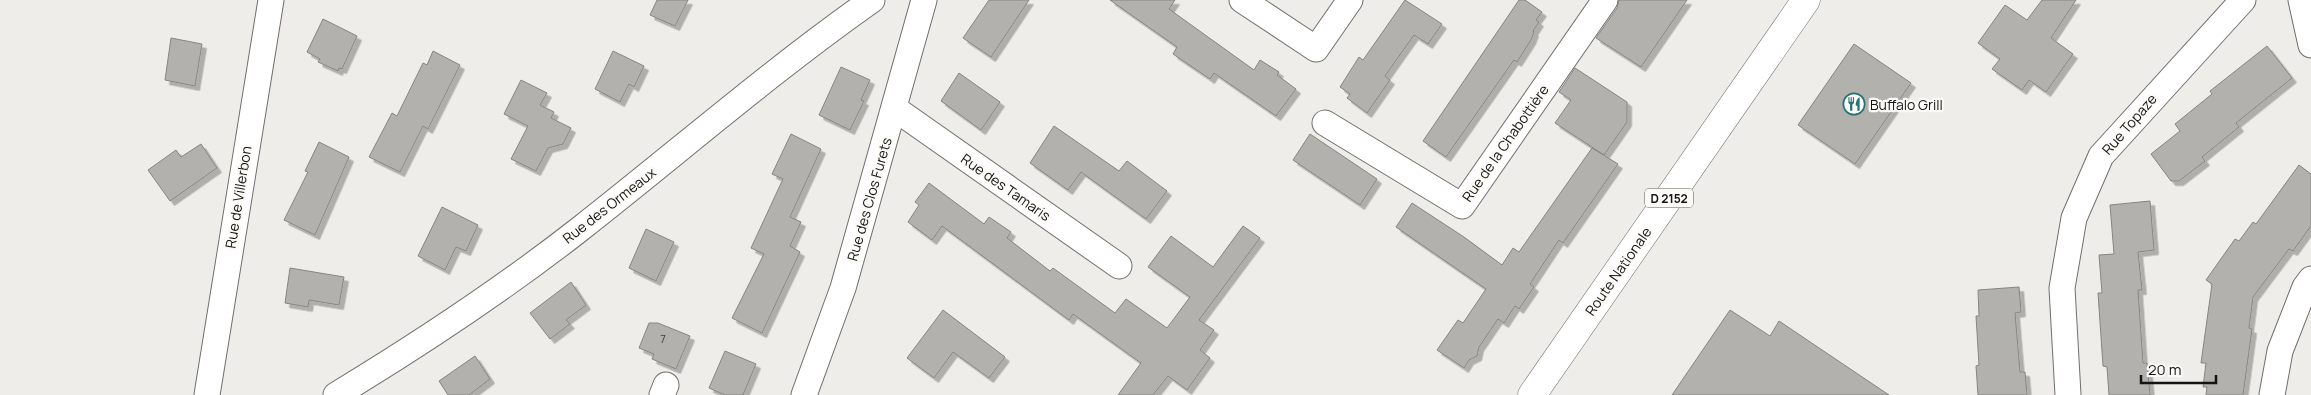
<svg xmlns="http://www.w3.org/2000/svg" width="2311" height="395" viewBox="0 0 2311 395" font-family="Manrope,sans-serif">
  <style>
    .building { fill: #b2b1ae; stroke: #868581; filter: url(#shadow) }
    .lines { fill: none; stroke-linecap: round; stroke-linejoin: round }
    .minor-casing { stroke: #706f6c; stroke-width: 27 }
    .major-casing { stroke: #706f6c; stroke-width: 29 }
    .minor { stroke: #fff; stroke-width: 25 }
    .major { stroke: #fff; stroke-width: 28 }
    .labels { text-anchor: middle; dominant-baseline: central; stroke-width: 4.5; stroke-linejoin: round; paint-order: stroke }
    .number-label { font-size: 11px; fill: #3c3b3a }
    .shield { fill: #fbfaf6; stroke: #5a5957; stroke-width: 1 }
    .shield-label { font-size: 12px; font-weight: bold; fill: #151413 }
    .poi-label { font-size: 14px; fill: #151413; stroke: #fbfaf6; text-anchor: start }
    .street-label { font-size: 14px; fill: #151413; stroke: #fbfaf6 }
  </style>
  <defs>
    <filter id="shadow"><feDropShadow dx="4.5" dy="4.5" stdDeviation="0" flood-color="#0004"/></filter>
  </defs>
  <rect width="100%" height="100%" fill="#eeede9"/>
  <path class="building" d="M 657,0 L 688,0 L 675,26 L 650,15 Z
    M 989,0 L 1029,0 L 991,57 L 963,38 Z
    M 1110,0 L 1175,0 L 1169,9 L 1254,70 L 1260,60 L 1279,72 L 1277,75 L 1296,89 L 1276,116 L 1214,73 L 1210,79 L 1173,54 L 1177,47 Z
    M 1405,0 L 1442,24 L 1428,44 L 1414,35 L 1385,76 L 1390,80 L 1367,113 L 1347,98 L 1350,94 L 1340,87 L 1359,57 L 1363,60 Z
    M 1519,0 L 1525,0 L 1542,12 L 1536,20 L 1539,22 L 1533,31 L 1534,32 L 1531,40 L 1517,62 L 1514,60 L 1446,157 L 1423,141 Z
    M 1619,0 L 1687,0 L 1641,67 L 1596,38 L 1617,8 Z
    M 2042,0 L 2076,0 L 2051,38 L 2073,54 L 2046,92 L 2029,80 L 2022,90 L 1992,69 L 2000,59 L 1978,43 L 2005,5 L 2027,20 Z
    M 323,19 L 357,36 L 342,69 L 339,68 L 338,71 L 318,62 L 320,59 L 307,52 Z
    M 171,38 L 202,44 L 195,86 L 165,80 Z
    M 1854,44 L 1911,83 L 1855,164 L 1798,125 Z
    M 2267,46 L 2292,78 L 2236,123 L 2239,127 L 2202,157 L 2205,161 L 2179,181 L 2171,181 L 2151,154 L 2180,131 L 2175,124 L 2212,94 L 2210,91 Z
    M 433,51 L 460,65 L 428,129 L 423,126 L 400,172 L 369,157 L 392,113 L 397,116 L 423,63 L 427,65 Z
    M 613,51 L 644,66 L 634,87 L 629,84 L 620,102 L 595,89 Z
    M 841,67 L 870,80 L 861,100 L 864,101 L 850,130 L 819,115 Z
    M 1575,68 L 1627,102 L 1627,122 L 1604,155 L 1555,123 L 1571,100 L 1559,92 Z
    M 959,73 L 1000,102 L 981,130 L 941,101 Z
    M 521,80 L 547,93 L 540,105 L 554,112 L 551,118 L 571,128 L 563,144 L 548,148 L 536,171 L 511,159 L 528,126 L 504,114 Z
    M 1054,126 L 1119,171 L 1127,161 L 1167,191 L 1146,219 L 1081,172 L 1068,190 L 1030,163 Z
    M 791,134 L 821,149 L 790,217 L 801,222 L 790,246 L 800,252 L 762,333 L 732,318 L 764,254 L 751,248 L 783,179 L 772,174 Z
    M 1310,134 L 1377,179 L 1360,205 L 1293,160 Z
    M 319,142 L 349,157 L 315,235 L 284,220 L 308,172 L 305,171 Z
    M 201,144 L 217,168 L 170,201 L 148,170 L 176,150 L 181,157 Z
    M 1592,148 L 1618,164 L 1563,243 L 1559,240 L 1530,284 L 1534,287 L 1519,309 L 1515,306 L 1504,323 L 1498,319 L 1479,347 L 1477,356 L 1469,360 L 1464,368 L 1437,350 L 1458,320 L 1463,323 L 1486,289 L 1396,227 L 1412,203 L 1464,237 L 1502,265 L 1513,248 L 1519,252 Z
    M 2299,165 L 2311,174 L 2311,226 L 2293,251 L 2289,249 L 2253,297 L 2249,328 L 2252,329 L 2243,395 L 2206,395 L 2207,387 L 2203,387 L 2206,363 L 2201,363 L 2212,284 L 2206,280 L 2235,239 L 2239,241 L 2253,222 L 2256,224 Z
    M 929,183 L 984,224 L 989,217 L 1011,232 L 1007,238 L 1050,271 L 1053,268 L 1115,313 L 1126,299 L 1167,328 L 1190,297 L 1148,267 L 1171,236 L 1213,267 L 1243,226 L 1260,238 L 1199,320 L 1214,330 L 1200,350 L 1210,358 L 1187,390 L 1168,376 L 1153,395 L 1118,395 L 1141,363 L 1073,314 L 1069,320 L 942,226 L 932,240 L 908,222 L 919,205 L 915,202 Z
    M 2150,201 L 2154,250 L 2138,252 L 2142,290 L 2138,290 L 2143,363 L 2147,363 L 2150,395 L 2109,395 L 2107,367 L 2103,366 L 2098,293 L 2102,293 L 2099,255 L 2114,254 L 2110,205 Z
    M 442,207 L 478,225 L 466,251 L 456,247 L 445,270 L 418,256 Z
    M 646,229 L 674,242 L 656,281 L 629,268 Z
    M 290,268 L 344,277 L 339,305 L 309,300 L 308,307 L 285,303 Z
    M 571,282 L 586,305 L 566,320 L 570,324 L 550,339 L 530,313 Z
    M 2019,287 L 2021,312 L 2015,313 L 2020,372 L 2025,372 L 2027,395 L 1978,395 L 1976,366 L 1979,365 L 1976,316 L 1979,316 L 1978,290 Z
    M 943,310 L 1005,357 L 989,378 L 953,352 L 934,378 L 907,358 Z
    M 1730,310 L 1770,336 L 1779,321 L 1889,395 L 1672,395 Z
    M 649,323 L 658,323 L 690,336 L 676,369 L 652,359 L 654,354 L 639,348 Z
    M 725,351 L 756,364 L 743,395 L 725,395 L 709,388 Z
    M 475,356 L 490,379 L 469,395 L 448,395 L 439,381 Z"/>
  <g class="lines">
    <g class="minor-casing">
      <path id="minor" d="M 1242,0 L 1316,49 L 1350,0
        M 2301,0 L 2311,45
        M 894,108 L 1119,266
        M 1325,123 L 1462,206 L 1605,0
        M 207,395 L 271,0
        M 336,395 C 420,344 502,290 580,229 C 677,153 771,71 872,0
        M 662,395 L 666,385
        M 804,395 L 843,288 L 924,0
        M 2068,395 L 2062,288 L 2074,218 L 2101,156 L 2243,0
        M 2272,395 L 2280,351 L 2305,287 L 2311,279"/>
    </g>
    <g class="major-casing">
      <path id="major" d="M 1532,395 L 1806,0"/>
    </g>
    <use href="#minor" class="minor"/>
    <use href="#major" class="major"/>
  </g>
  <defs>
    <g id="restaurant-ring" transform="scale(1.125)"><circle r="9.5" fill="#fbfaf6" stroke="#277273" stroke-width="1.5"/><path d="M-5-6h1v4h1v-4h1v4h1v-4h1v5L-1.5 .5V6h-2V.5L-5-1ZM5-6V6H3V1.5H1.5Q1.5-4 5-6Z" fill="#277273"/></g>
  </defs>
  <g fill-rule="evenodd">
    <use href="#restaurant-ring" x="1854" y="104"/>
  </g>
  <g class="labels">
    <g class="number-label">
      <text x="663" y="338">7</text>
    </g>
    <rect class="shield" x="1645" y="188.5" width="48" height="19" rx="4"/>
    <g class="shield-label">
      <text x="1669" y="198">D 2152</text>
    </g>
    <g class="poi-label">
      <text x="1870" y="104">Buffalo Grill</text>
    </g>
    <g class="street-label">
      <text transform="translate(2129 124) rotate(-49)">Rue Topaze</text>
      <text transform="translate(1505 143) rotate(-55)">Rue de la Chabottière</text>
      <text transform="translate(1006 187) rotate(35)">Rue des Tamaris</text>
      <text transform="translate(238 197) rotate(-81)">Rue de Villerbon</text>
      <text transform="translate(869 199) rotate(-74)">Rue des Clos Furets</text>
      <text transform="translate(609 205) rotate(-38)">Rue des Ormeaux</text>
      <text transform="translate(1618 271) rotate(-55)">Route Nationale</text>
    </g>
  </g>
  <path d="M2141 375v8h75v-8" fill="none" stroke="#151413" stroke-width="2.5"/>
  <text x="2148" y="375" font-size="15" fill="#151413" stroke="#fbfaf6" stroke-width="4" paint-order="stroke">20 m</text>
</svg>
